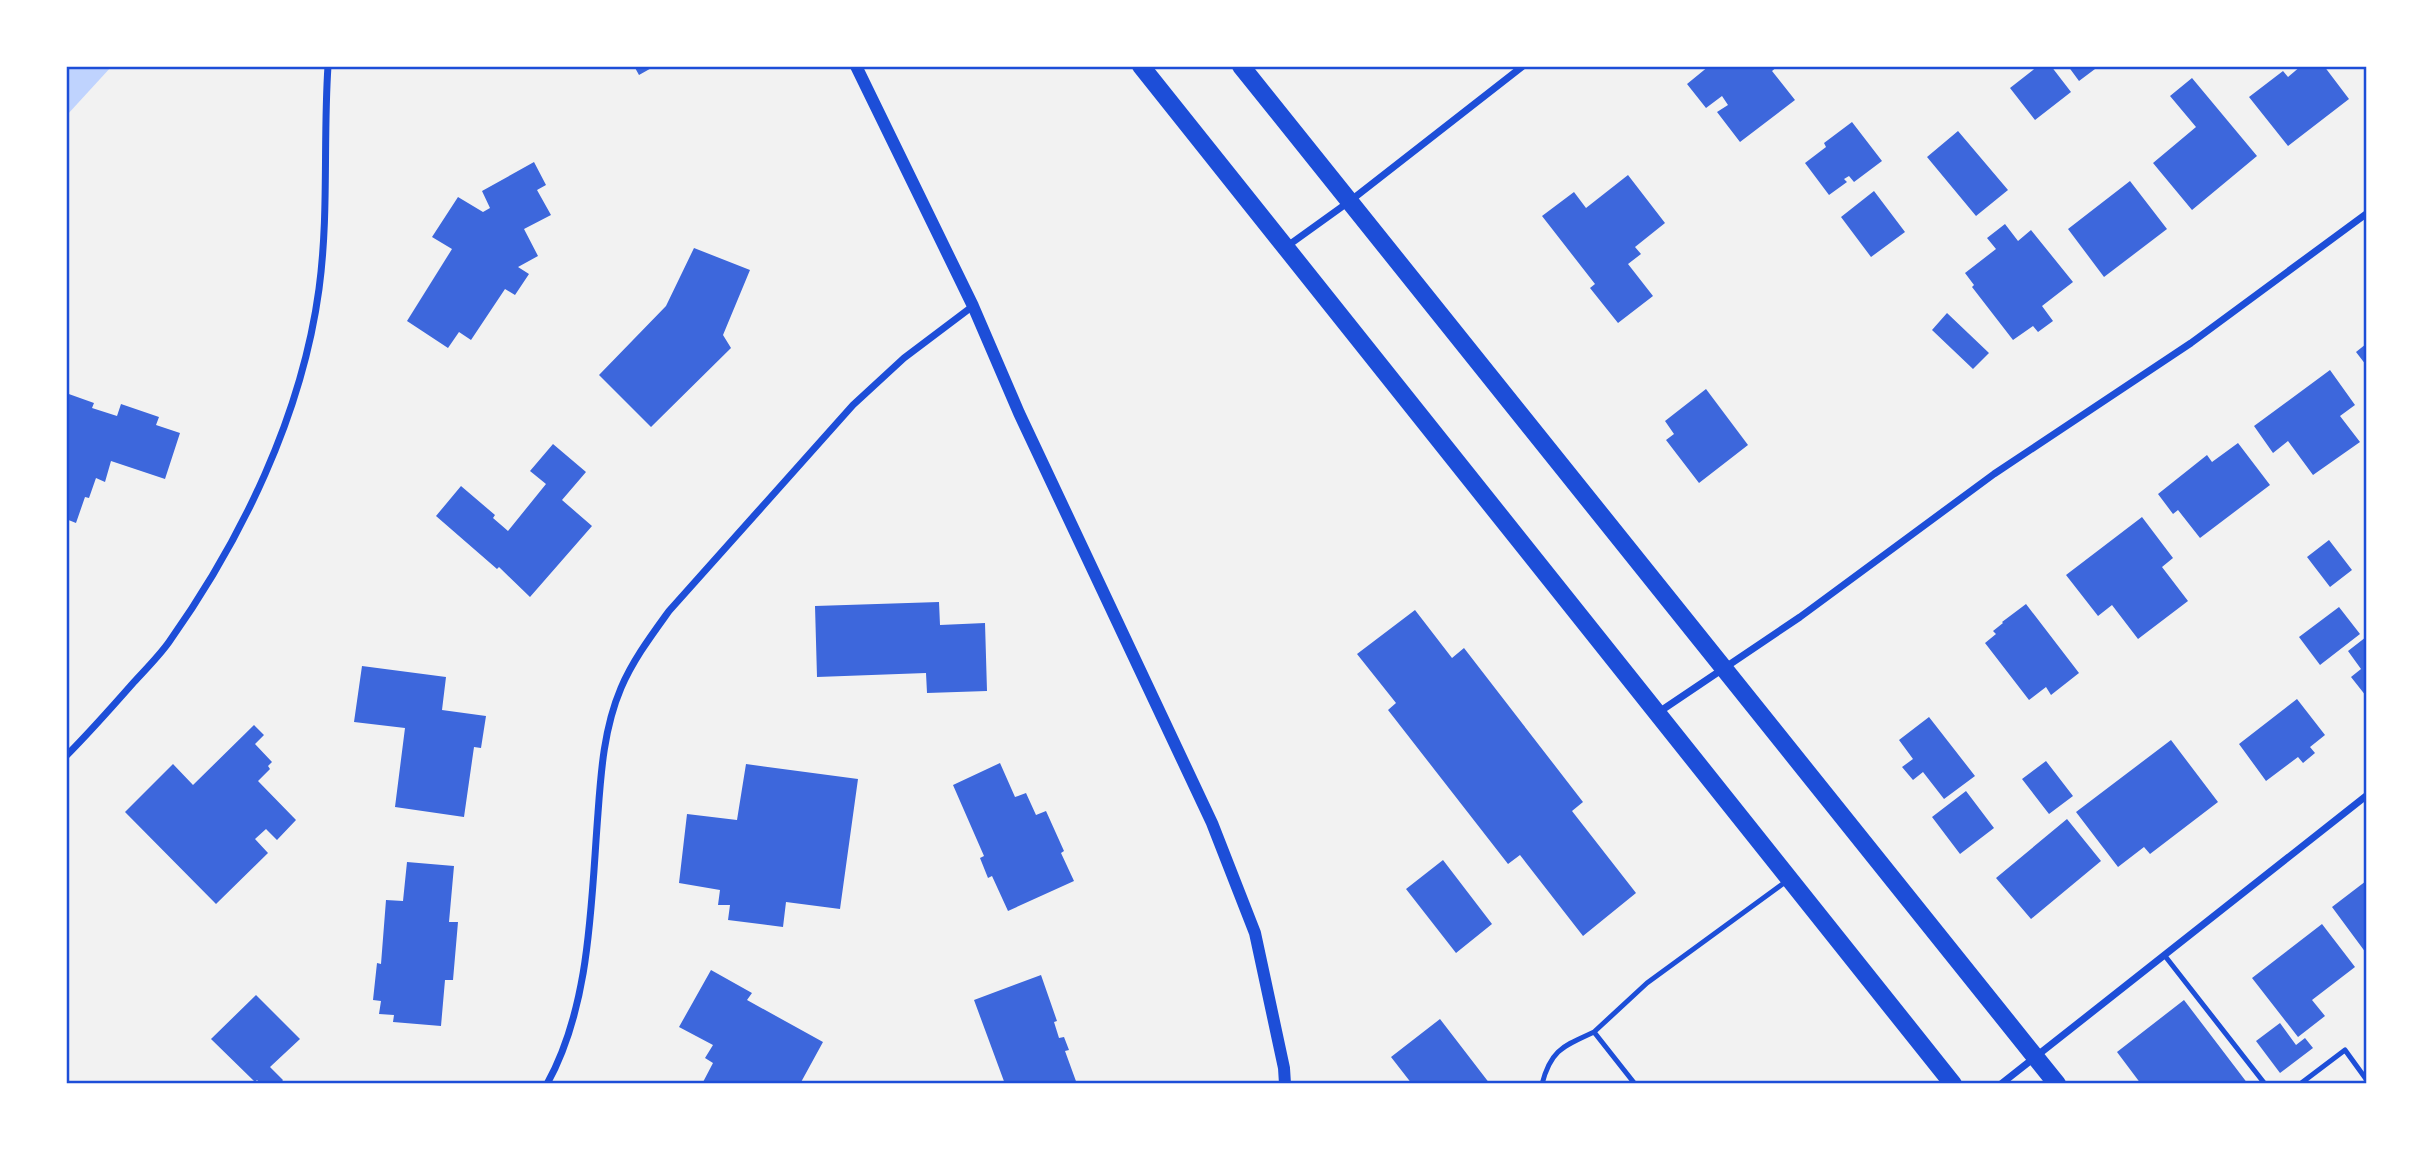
<svg xmlns="http://www.w3.org/2000/svg" width="2433" height="1150" viewBox="0 0 2433 1150" font-family="'Source Sans 3',sans-serif">
  <style>
    .water { fill: #bfd3fe }
    .building { fill: #3d67dc }
    .lines { fill: none; stroke-linecap: round; stroke-linejoin: round }
    .service { stroke: #1d4ed8; stroke-width: 5 }
    .minor { stroke: #1d4ed8; stroke-width: 7 }
    .tertiary { stroke: #1d4ed8; stroke-width: 12 }
    .primary { stroke: #1d4ed8; stroke-width: 18 }
    .neatline { fill: none; stroke: #1d4ed8; stroke-width: 2.5 }
  </style>
  <rect width="100%" height="100%" fill="#f2f2f2"/>
  <path class="water" d="M 67,66 L 111,67 L 67,115 L 66,67 Z"/>
  <path class="building" d="M 634,66 L 655,66 L 639,75 Z
    M 1709,66 L 1778,66 L 1772,71 L 1795,100 L 1740,142 L 1717,112 L 1728,105 L 1722,96 L 1706,108 L 1687,84 Z
    M 2038,66 L 2051,66 L 2071,92 L 2035,120 L 2010,88 Z
    M 2068,66 L 2099,66 L 2079,81 Z
    M 2301,66 L 2324,66 L 2349,99 L 2288,146 L 2249,97 L 2283,71 L 2288,77 Z
    M 2192,78 L 2257,156 L 2192,210 L 2153,163 L 2196,127 L 2170,96 Z
    M 1852,122 L 1882,161 L 1854,182 L 1849,176 L 1844,179 L 1847,182 L 1829,195 L 1805,163 L 1826,147 L 1824,143 Z
    M 1958,131 L 2008,190 L 1976,216 L 1927,157 Z
    M 534,162 L 546,185 L 537,190 L 551,215 L 524,229 L 538,256 L 518,267 L 529,274 L 515,295 L 505,289 L 471,340 L 459,332 L 448,348 L 407,321 L 452,249 L 432,237 L 458,197 L 483,212 L 490,208 L 482,191 Z
    M 1628,175 L 1665,223 L 1635,247 L 1641,254 L 1628,264 L 1653,296 L 1618,323 L 1590,288 L 1595,284 L 1542,216 L 1574,192 L 1586,208 Z
    M 2130,181 L 2167,229 L 2104,277 L 2068,229 Z
    M 1874,191 L 1905,232 L 1871,257 L 1841,217 Z
    M 2005,224 L 2018,241 L 2031,230 L 2073,282 L 2042,306 L 2053,321 L 2038,332 L 2033,326 L 2013,340 L 1972,287 L 1974,285 L 1965,273 L 1996,249 L 1987,238 Z
    M 694,248 L 750,270 L 723,335 L 731,348 L 651,427 L 599,375 L 666,306 Z
    M 1947,313 L 1989,353 L 1973,369 L 1932,330 Z
    M 2366,344 L 2366,365 L 2356,352 Z
    M 2330,370 L 2355,405 L 2340,416 L 2360,442 L 2313,475 L 2288,441 L 2273,453 L 2254,426 Z
    M 1706,389 L 1748,445 L 1699,483 L 1666,440 L 1674,434 L 1665,421 Z
    M 66,393 L 94,403 L 92,408 L 117,416 L 121,404 L 159,417 L 156,425 L 180,433 L 165,479 L 111,461 L 105,482 L 96,478 L 89,498 L 85,497 L 76,523 L 66,519 Z
    M 2238,443 L 2270,485 L 2200,538 L 2178,510 L 2173,514 L 2158,494 L 2207,455 L 2212,462 Z
    M 553,444 L 586,472 L 562,500 L 592,526 L 530,597 L 499,567 L 497,569 L 436,516 L 461,486 L 495,515 L 493,518 L 508,531 L 546,484 L 530,471 Z
    M 2142,517 L 2173,558 L 2162,567 L 2188,601 L 2138,639 L 2112,605 L 2098,616 L 2066,575 Z
    M 2329,540 L 2352,570 L 2330,587 L 2307,557 Z
    M 939,602 L 940,625 L 985,623 L 987,691 L 927,693 L 926,673 L 817,677 L 815,606 Z
    M 2026,604 L 2079,673 L 2051,695 L 2046,687 L 2029,700 L 1985,643 L 1996,634 L 1993,631 L 2003,623 L 2002,622 Z
    M 2339,607 L 2360,634 L 2320,665 L 2299,637 Z
    M 1415,610 L 1452,658 L 1464,648 L 1583,802 L 1572,811 L 1636,893 L 1583,936 L 1520,855 L 1508,864 L 1388,710 L 1396,703 L 1357,654 Z
    M 2366,637 L 2366,696 L 2351,677 L 2361,669 L 2348,651 Z
    M 362,666 L 446,677 L 442,710 L 486,716 L 481,748 L 474,747 L 464,817 L 395,807 L 405,728 L 354,722 Z
    M 2297,699 L 2325,735 L 2310,747 L 2315,753 L 2303,763 L 2298,757 L 2266,781 L 2239,744 Z
    M 1929,717 L 1975,776 L 1944,799 L 1923,772 L 1913,780 L 1902,767 L 1913,759 L 1899,740 Z
    M 254,725 L 264,735 L 255,744 L 272,762 L 268,766 L 270,769 L 258,781 L 296,820 L 277,840 L 266,829 L 255,839 L 268,853 L 216,904 L 125,812 L 173,764 L 193,785 Z
    M 2171,740 L 2218,802 L 2150,854 L 2144,847 L 2118,867 L 2076,812 Z
    M 2046,761 L 2073,796 L 2049,814 L 2022,779 Z
    M 1000,763 L 1015,797 L 1026,793 L 1036,815 L 1046,811 L 1064,851 L 1061,853 L 1074,881 L 1008,911 L 992,876 L 988,878 L 980,858 L 984,856 L 953,785 Z
    M 746,764 L 858,779 L 840,909 L 786,902 L 783,927 L 728,920 L 730,905 L 718,905 L 720,890 L 679,883 L 687,814 L 737,820 Z
    M 1966,791 L 1994,828 L 1960,854 L 1932,817 Z
    M 2067,819 L 2101,861 L 2031,919 L 1996,878 Z
    M 1443,860 L 1492,924 L 1456,953 L 1406,889 Z
    M 407,862 L 454,866 L 449,922 L 458,922 L 453,980 L 445,980 L 441,1026 L 393,1022 L 394,1015 L 379,1014 L 381,1001 L 373,1000 L 377,963 L 381,964 L 386,900 L 403,901 Z
    M 2366,881 L 2366,953 L 2332,907 Z
    M 2322,924 L 2355,967 L 2312,1000 L 2325,1016 L 2298,1037 L 2252,978 Z
    M 711,970 L 752,993 L 747,1000 L 823,1042 L 800,1084 L 702,1084 L 713,1063 L 705,1058 L 713,1045 L 679,1027 Z
    M 1041,975 L 1057,1021 L 1054,1022 L 1059,1038 L 1064,1037 L 1069,1050 L 1065,1051 L 1077,1084 L 1005,1084 L 974,1000 Z
    M 256,995 L 300,1039 L 270,1067 L 283,1080 L 280,1084 L 261,1084 L 257,1080 L 255,1082 L 211,1039 Z
    M 2184,1000 L 2248,1084 L 2141,1084 L 2117,1052 Z
    M 1440,1019 L 1490,1084 L 1412,1084 L 1391,1057 Z
    M 2280,1023 L 2296,1045 L 2305,1038 L 2313,1048 L 2280,1073 L 2256,1041 Z"/>
  <g class="lines">
    <path class="service" d="M 2165,956 L 2265,1084
      M 1542,1084 C 1551,1049 1564,1046 1594,1032
      M 1635,1084 L 1594,1032 L 1647,983 L 1788,880
      M 2300,1084 L 2345,1050 L 2366,1079"/>
    <path class="minor" d="M 1286,247 L 1350,201 L 1523,66
      M 1659,712 L 1800,617 L 1994,474 L 2191,343 L 2366,214
      M 66,756 C 90,732 112,707 134,682 C 146,669 159,656 169,642 C 242,539 302,415 319,289 C 329,215 323,140 328,66
      M 547,1084 C 591,1005 591,901 598,813 C 601,771 604,728 621,688 C 633,660 651,636 669,611 L 853,405 L 904,358 L 973,306
      M 2001,1084 L 2366,796"/>
    <path class="tertiary" d="M 856,66 L 973,306 L 1019,413 L 1212,823 L 1255,933 L 1284,1068 L 1285,1084"/>
    <path class="primary" d="M 1141,66 L 1953,1084
      M 1241,66 L 2057,1084"/>
  </g>
  <rect width="2433" height="1150" fill="none" stroke="#ffffff" stroke-width="136"/>
  <rect x="68" y="68" width="2297" height="1014" class="neatline"/>
</svg>
